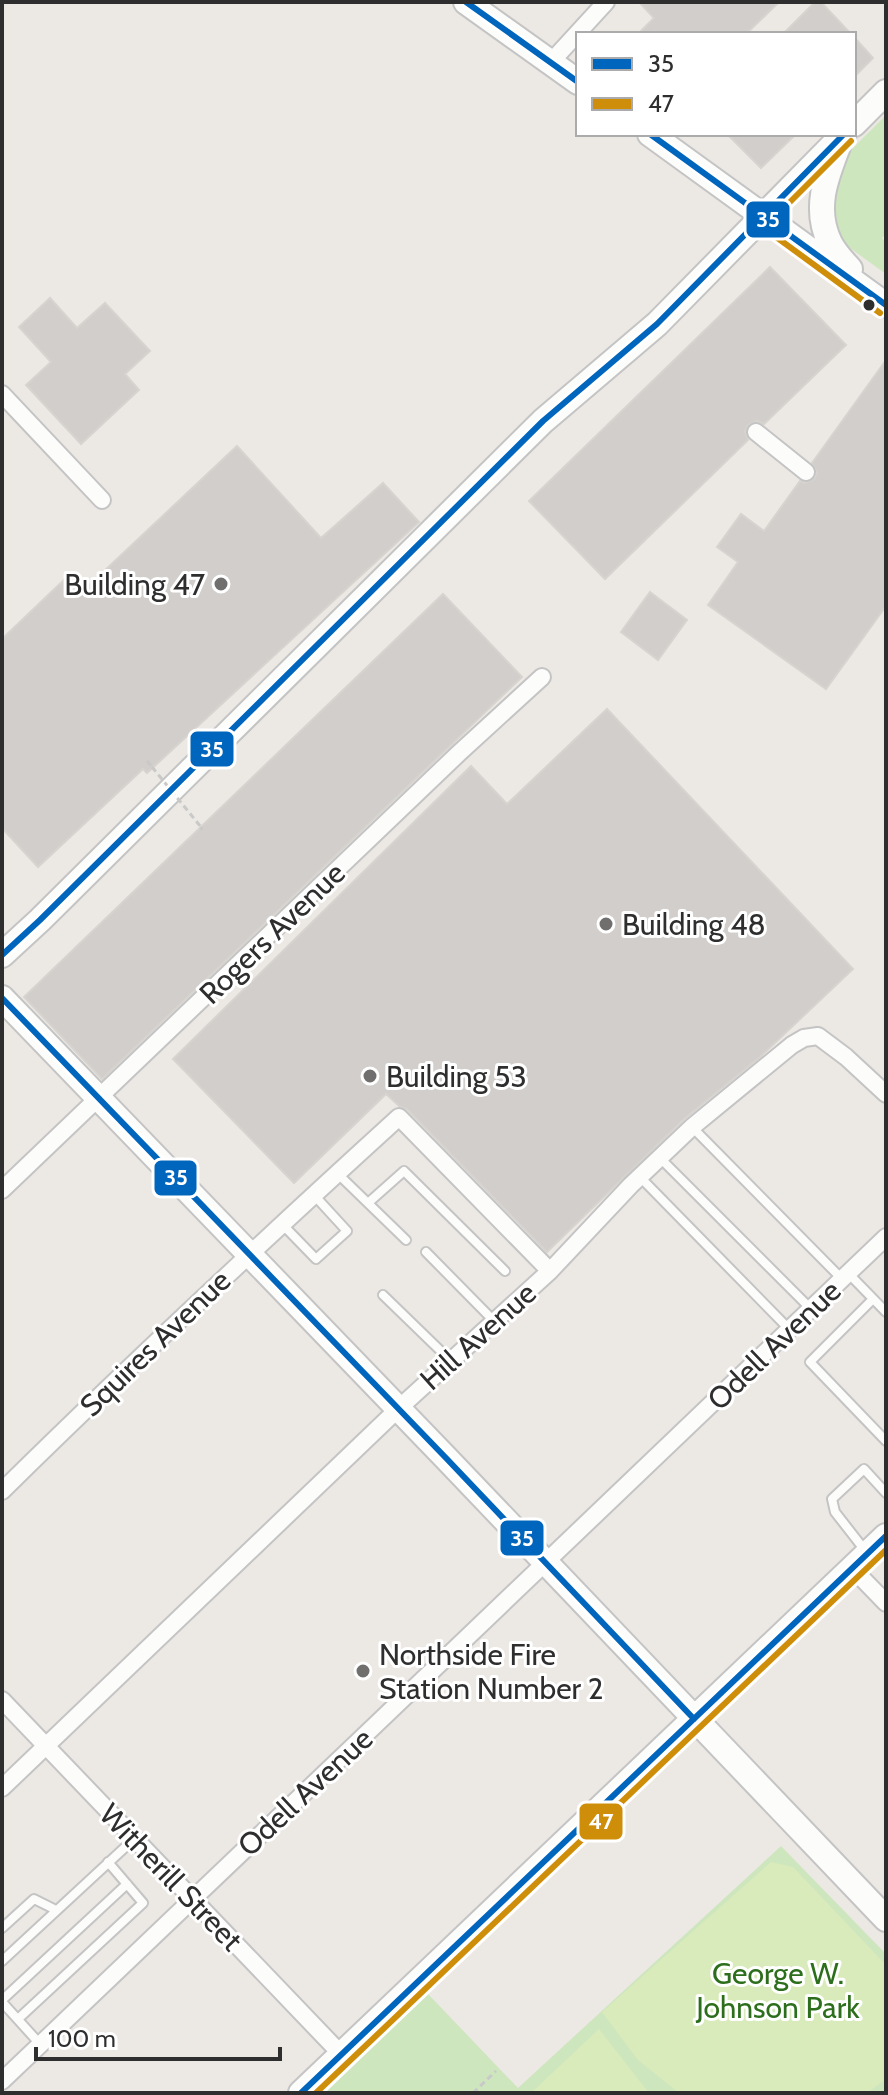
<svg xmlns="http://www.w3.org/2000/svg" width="888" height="2095" viewBox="0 0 888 2095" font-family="Cabin,sans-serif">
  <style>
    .green { fill: #cee6be }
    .pitch { fill: #d9eabb }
    .building { fill: #d1cecb; stroke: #d7d4d0; stroke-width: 2 }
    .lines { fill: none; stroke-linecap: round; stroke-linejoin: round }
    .lane-casing { stroke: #c5c4c5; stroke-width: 12 }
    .street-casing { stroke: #c5c4c5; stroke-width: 20 }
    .secondary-casing { stroke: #c5c4c5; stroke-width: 28 }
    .path { stroke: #c9c9c8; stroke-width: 3; stroke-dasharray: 6 4; stroke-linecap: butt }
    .lane { stroke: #fcfcfb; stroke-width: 8 }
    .street { stroke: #fcfcfb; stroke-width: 16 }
    .secondary { stroke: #fcfcfb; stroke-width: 24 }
    .path-bridge { stroke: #c9c9c8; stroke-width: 3; stroke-dasharray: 6 4; stroke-linecap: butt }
    .bus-1-casing { stroke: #fff; stroke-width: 12 }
    .bus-2-casing { stroke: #fff; stroke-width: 12 }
    .bus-1 { stroke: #0065bd; stroke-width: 6 }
    .bus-2 { stroke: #cf8e09; stroke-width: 6 }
    .bus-dot { fill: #2e2e2e; stroke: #fff; stroke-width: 3 }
    .poi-dot { fill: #706f6e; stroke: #fff; stroke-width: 3 }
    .labels { text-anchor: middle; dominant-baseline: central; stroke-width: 6; stroke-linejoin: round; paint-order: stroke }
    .poi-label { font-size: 30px; fill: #2e2e2e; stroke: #fff; text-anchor: start }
    .street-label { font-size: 30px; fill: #2e2e2e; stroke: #fff }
    .park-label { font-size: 30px; fill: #2c6e1b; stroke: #fff }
    .line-badge { stroke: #fff; stroke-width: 3 }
    .badge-label { font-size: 22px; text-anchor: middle; font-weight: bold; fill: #fff }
  </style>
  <rect width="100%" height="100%" fill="#ece8e4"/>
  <path class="green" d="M 886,115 L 886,234 L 882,238 L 886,243 L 886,274 L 836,238 L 823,195 L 847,154 Z
    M 781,1846 L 886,1954 L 886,2093 L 325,2093 L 428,1994 L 518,2088 Z"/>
  <path class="pitch" d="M 771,1862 L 793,1867 L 886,1965 L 886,2079 L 867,2093 L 679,2093 L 638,2060 L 602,2012 Z
    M 599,2029 L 649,2093 L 531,2093 Z"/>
  <path class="building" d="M 639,2 L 779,2 L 746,34 L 638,34 L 654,18 Z
    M 815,2 L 821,2 L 851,34 L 783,34 Z
    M 854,37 L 873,58 L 854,77 Z
    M 727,134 L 796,134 L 761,168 Z
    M 770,267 L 846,345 L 764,424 L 757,421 L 748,425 L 745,431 L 748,440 L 605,579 L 529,501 Z
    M 50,298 L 77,328 L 105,303 L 150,351 L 125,374 L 139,390 L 81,444 L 26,385 L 51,362 L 19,327 Z
    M 886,360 L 886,606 L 826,689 L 708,605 L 738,562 L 717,547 L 741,514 L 764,531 L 800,481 L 805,483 L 814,479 L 817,473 L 812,463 Z
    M 237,446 L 321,538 L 383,483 L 419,522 L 147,773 L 143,769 L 38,867 L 2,828 L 2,639 L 69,575 L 85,589 Z
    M 650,592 L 687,620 L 658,660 L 621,632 Z
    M 443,594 L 522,677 L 102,1079 L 24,997 Z
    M 607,709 L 853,969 L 760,1057 L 684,1119 L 547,1252 L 407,1109 L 399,1106 L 386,1094 L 294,1183 L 173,1059 L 471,766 L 507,804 Z"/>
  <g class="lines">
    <g class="lane-casing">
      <path id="lane" d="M 692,1127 L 842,1279
        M 660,1158 L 811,1309
        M 338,1174 L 406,1240
        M 640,1177 L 789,1329
        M 368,1203 L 404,1171 L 505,1271
        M 282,1224 L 316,1259 L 347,1231 L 314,1195
        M 426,1252 L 494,1321
        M 848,1273 L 886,1312
        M 383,1295 L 451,1361
        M 873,1299 L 810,1362 L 886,1441
        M 867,1553 L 835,1512 L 832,1499 L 864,1469 L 886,1493
        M 2,1928 L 34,1899 L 56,1910
        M 2,1961 L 134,1839
        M 2,2000 L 127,1884
        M 2,2002 L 40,2044
        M 18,2019 L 143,1903 L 108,1862"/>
    </g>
    <g class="street-casing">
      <path id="street" d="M 551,62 L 606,2
        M 2,394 L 102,500
        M 756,432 L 806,472
        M 2,1190 L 459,753 L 542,677
        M 2,1491 C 132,1363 265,1239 399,1117 L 550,1271
        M 852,1568 L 886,1603
        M 2,1700 L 341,2054
        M 2,1788 L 398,1409 L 550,1271 L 631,1185 L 692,1127 L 792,1045 L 804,1038 L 818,1036 L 846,1057 L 886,1094
        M 2,2081 C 296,1799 593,1520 886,1237"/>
    </g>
    <g class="secondary-casing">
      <path id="secondary" d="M 466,2 L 578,82
        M 854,124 L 886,92
        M 650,134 L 886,305
        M 839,144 C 826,177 813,209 830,243 C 835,253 843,261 850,269
        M 2,955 L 40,920 L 543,421 L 657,324 L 844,134
        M 2,998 L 446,1458 L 886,1919
        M 301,2093 L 886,1536"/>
    </g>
    <path class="path" d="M 147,761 L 152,767
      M 201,827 L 202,830
      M 473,2093 L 496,2071"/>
    <use href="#lane" class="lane"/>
    <use href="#street" class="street"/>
    <use href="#secondary" class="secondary"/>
    <path class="path-bridge" d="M 152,767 L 201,827"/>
    <g class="bus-1-casing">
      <path id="bus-1" d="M 466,2 L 578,82
        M 650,134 L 886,305
        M 2,955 L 40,920 L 543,421 L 657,324 L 844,134
        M 2,998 L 446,1458 L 694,1719
        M 301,2093 L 886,1536"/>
    </g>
    <g class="bus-2-casing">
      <path id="bus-2" d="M 770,222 L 851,141
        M 757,223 L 880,313
        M 316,2093 L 886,1550"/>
    </g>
    <use href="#bus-1" class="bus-1"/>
    <use href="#bus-2" class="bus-2"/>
  </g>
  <circle class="bus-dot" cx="869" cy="305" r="7"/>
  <g class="poi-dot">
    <circle cx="221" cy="584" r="8"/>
    <circle cx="606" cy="924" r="8"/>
    <circle cx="370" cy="1076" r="8"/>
    <circle cx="363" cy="1671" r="8"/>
  </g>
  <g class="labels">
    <g class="poi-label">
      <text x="205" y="584" text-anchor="end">Building 47</text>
      <text x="622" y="924">Building 48</text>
      <text x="386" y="1076">Building 53</text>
      <text x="379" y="1654">Northside Fire<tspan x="379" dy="34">Station Number 2</tspan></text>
    </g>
    <g class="street-label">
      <text transform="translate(272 933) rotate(-44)">Rogers Avenue</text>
      <text transform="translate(478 1336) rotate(-42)">Hill Avenue</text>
      <text transform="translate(155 1343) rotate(-44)">Squires Avenue</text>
      <text transform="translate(774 1345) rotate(-44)">Odell Avenue</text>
      <text transform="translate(305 1792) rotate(-43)">Odell Avenue</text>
      <text transform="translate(171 1877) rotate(46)">Witherill Street</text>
    </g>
    <g class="park-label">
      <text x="778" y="1973">George W.<tspan x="778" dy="34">Johnson Park</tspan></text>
    </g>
  </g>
  <g class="line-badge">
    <rect x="745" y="200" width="46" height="39" rx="8" fill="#0065bd"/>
    <rect x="189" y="730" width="46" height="38" rx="8" fill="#0065bd"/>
    <rect x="153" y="1159" width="45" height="38" rx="8" fill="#0065bd"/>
    <rect x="499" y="1519" width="46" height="38" rx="8" fill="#0065bd"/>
    <rect x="578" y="1802" width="46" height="39" rx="8" fill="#cf8e09"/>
  </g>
  <g class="badge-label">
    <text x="768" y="227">35</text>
    <text x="212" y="757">35</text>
    <text x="176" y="1185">35</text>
    <text x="522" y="1546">35</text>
    <text x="601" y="1829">47</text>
  </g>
  <rect width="888" height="2095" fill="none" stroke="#2e2e2e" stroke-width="8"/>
  <rect x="576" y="32" width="280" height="104" fill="#ffffff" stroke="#ababab" stroke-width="2"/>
  <rect x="592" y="58" width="40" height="12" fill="#0065bd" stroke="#ababab" stroke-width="2"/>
  <text x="648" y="72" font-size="24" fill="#2e2e2e">35</text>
  <rect x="592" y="98" width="40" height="12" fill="#cf8e09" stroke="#ababab" stroke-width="2"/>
  <text x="648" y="112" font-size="24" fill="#2e2e2e">47</text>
  <path d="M36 2047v12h244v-12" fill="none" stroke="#2e2e2e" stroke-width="4"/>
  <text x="48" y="2047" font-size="24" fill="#2e2e2e" stroke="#ffffff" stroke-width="6" paint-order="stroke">100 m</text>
</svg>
